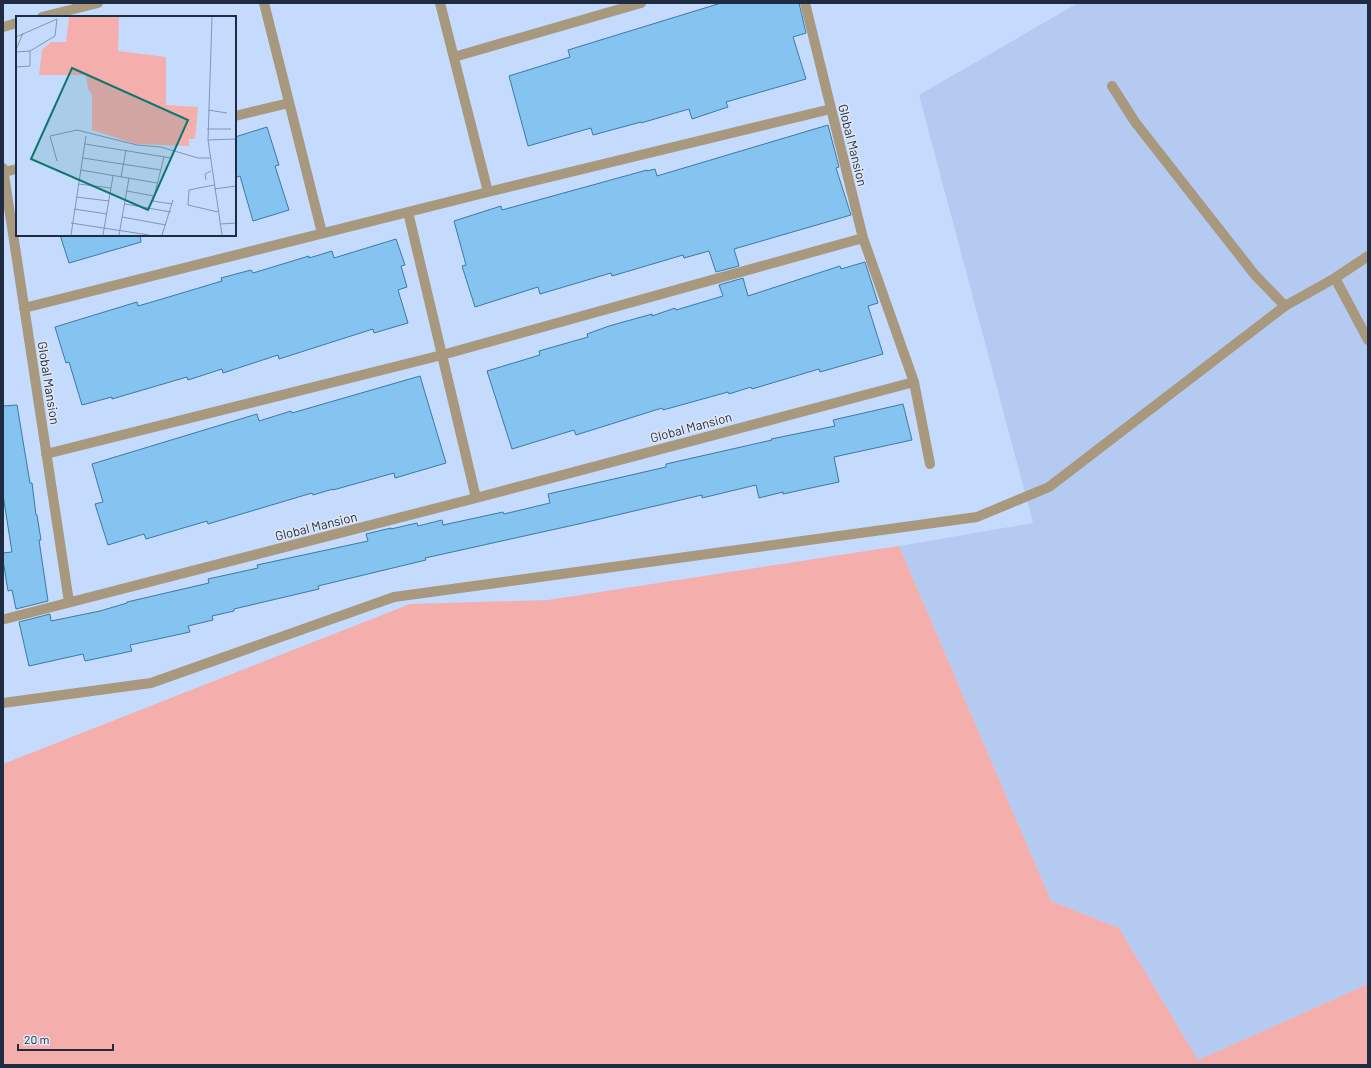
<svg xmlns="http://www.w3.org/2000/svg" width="1371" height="1068" viewBox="0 0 1371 1068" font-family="Barlow,sans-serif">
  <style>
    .built { fill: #b4caf1 }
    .green { fill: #f4aeac }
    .building { fill: #85c3f0; stroke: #3c79a2 }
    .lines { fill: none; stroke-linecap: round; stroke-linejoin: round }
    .service { stroke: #a7987e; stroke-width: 10 }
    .minor { stroke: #a7987e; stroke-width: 10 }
    .labels { text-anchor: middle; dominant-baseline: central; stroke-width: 3; stroke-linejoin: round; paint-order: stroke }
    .street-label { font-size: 13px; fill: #1e2b41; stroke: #e0e7f3 }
    .inset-road { fill: none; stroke: #8295b2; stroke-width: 1 }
    .view { fill: #0f766e; fill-opacity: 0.15; stroke: #0f766e; stroke-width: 2 }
    .inset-edge { fill: none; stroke: #1e2b41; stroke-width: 2 }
  </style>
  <rect width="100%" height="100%" fill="#c5dbfe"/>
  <path class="built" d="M 1078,3 L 1368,3 L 1368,984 L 1198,1060 L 1119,928 L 1051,901 L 899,546 L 1033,523 L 919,95 Z"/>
  <path class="green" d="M 899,546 L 1051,901 L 1119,928 L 1198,1060 L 1368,984 L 1368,1065 L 3,1065 L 3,764 L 410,604 L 548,600 Z"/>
  <path class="building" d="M 721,3 L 799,3 L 806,33 L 793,37 L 806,79 L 726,102 L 728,107 L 692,119 L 689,109 L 641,123 L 641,122 L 593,135 L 591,128 L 528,146 L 509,76 L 570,57 L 568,50 Z
    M 828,125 L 839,167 L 836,168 L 851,215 L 734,249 L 739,266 L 716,272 L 709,251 L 684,258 L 683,255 L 612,276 L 611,273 L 540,294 L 538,287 L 475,307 L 462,266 L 466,265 L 454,221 L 501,206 L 502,210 L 647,170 L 647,171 L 655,169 L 657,176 Z
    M 267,127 L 279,165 L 275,166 L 289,210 L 253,221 L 240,176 L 235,178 L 235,137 Z
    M 60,235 L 140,235 L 141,242 L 69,263 Z
    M 396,239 L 405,265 L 401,266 L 407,287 L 398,290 L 408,323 L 374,333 L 373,329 L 279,359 L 278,355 L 223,373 L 222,369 L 188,380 L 187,377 L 112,399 L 112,397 L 82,405 L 69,362 L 66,363 L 55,327 L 137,302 L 138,306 L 162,299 L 222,281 L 221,278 L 251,270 L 253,273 L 309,256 L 309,258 L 332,251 L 334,258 Z
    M 865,262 L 878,303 L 868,306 L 883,354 L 820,372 L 819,369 L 752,389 L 751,387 L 729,394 L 728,392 L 663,410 L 662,408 L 576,435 L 574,430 L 512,449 L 487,371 L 540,355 L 539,351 L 588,337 L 587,334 L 609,326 L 652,314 L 652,316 L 675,308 L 676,310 L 723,296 L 719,285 L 743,278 L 748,296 L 840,266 L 841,269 Z
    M 420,376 L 446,463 L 395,478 L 394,473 L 333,490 L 333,489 L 313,495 L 312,493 L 208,524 L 207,521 L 146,539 L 144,534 L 108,545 L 95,504 L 103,502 L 92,464 L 257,414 L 259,421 L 291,411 L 292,413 Z
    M 903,404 L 912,440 L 834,457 L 839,482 L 783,494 L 783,492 L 759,498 L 756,485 L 702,498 L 702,495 L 583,523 L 425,558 L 426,560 L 318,586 L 319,589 L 234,609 L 234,611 L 212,616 L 213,620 L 188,626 L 190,632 L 130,645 L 132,651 L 85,661 L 83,654 L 29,666 L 19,622 L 50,614 L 51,621 L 100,611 L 127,603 L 127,602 L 209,583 L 208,579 L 258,568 L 257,565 L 368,541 L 366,534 L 391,528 L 391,529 L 417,523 L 418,526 L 442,520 L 443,525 L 503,512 L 504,514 L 550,503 L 548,494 L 666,467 L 666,464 L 772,440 L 771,439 L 835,426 L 833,420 Z
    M 17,405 L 30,483 L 32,483 L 36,515 L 37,515 L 41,540 L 39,540 L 48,601 L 16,609 L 12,590 L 8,591 L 3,560 L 3,553 L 12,552 L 3,495 L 3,406 Z"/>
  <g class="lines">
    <path class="service" d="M 1335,278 L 1368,340
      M 1285,306 L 1335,278 L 1368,256"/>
    <path class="minor" d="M 264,3 L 322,233
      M 440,3 L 488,192
      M 805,3 L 863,238 L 914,382 L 930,464
      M 42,17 L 98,3
      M 3,27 L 17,23
      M 454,57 L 641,3
      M 235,116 L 289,103
      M 3,168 L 69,602
      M 4,172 L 17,169
      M 408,212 L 476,498
      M 24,308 L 488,192 L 831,109
      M 46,454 L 442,355 L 863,238
      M 5,619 L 476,498 L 914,382
      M 3,703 L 151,683 L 394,597 L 977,517 L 1049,487 L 1285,306 L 1255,275 L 1135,122 L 1112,86"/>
  </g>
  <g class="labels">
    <g class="street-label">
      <text transform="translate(853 145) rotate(76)">Global Mansion</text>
      <text transform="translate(49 383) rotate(81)">Global Mansion</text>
      <text transform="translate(691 427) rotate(-15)">Global Mansion</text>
      <text transform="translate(316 526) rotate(-14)">Global Mansion</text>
    </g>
  </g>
  <g transform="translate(16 16)">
    <rect width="220" height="220" fill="#c5dbfe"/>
    <path d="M 53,1 L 103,1 L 102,35 L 150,41 L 150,89 L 182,91 L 179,123 L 173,123 L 173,130 L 120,128 L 76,114 L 76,78 L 72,73 L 70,59 L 23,59 L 26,34 L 35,26 L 50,26 Z" fill="#f4aeac"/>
    <path class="inset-road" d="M 196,1 L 192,124 L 206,219M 0,21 L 41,3 L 39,20 L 14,35M 0,34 L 7,17M 0,36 L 14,35 L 14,50 L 0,51M 192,94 L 211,97M 191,113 L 215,113M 192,124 L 220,123M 69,128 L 155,142M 148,141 L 137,185 L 156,188M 67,142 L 145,154M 41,145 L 34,120 L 61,114 L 121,129 L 145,131 L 182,142 L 194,142M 65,154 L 141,167M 105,161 L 110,134M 190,164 L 189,158 L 195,155M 63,168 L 95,172M 198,169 L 173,174 L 172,189 L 202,196M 198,173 L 220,170M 111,175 L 138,180M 60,181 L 93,185M 109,188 L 155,196M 58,193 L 91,198M 106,201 L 150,209M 55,207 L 133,219M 204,208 L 220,207M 55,219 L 70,120M 87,219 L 97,160M 103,219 L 113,162M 146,219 L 157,184"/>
    <path class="view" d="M 56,52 L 172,104 L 132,194 L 15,143 Z"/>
    <rect width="220" height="220" class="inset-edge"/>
  </g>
  <rect width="1371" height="1068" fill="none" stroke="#1e2b41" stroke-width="8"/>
  <path d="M18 1044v6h95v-6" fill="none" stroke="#1e2b41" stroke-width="2"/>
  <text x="24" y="1044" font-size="12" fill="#1e2b41" stroke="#e0e7f3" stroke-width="3" paint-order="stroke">20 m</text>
</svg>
